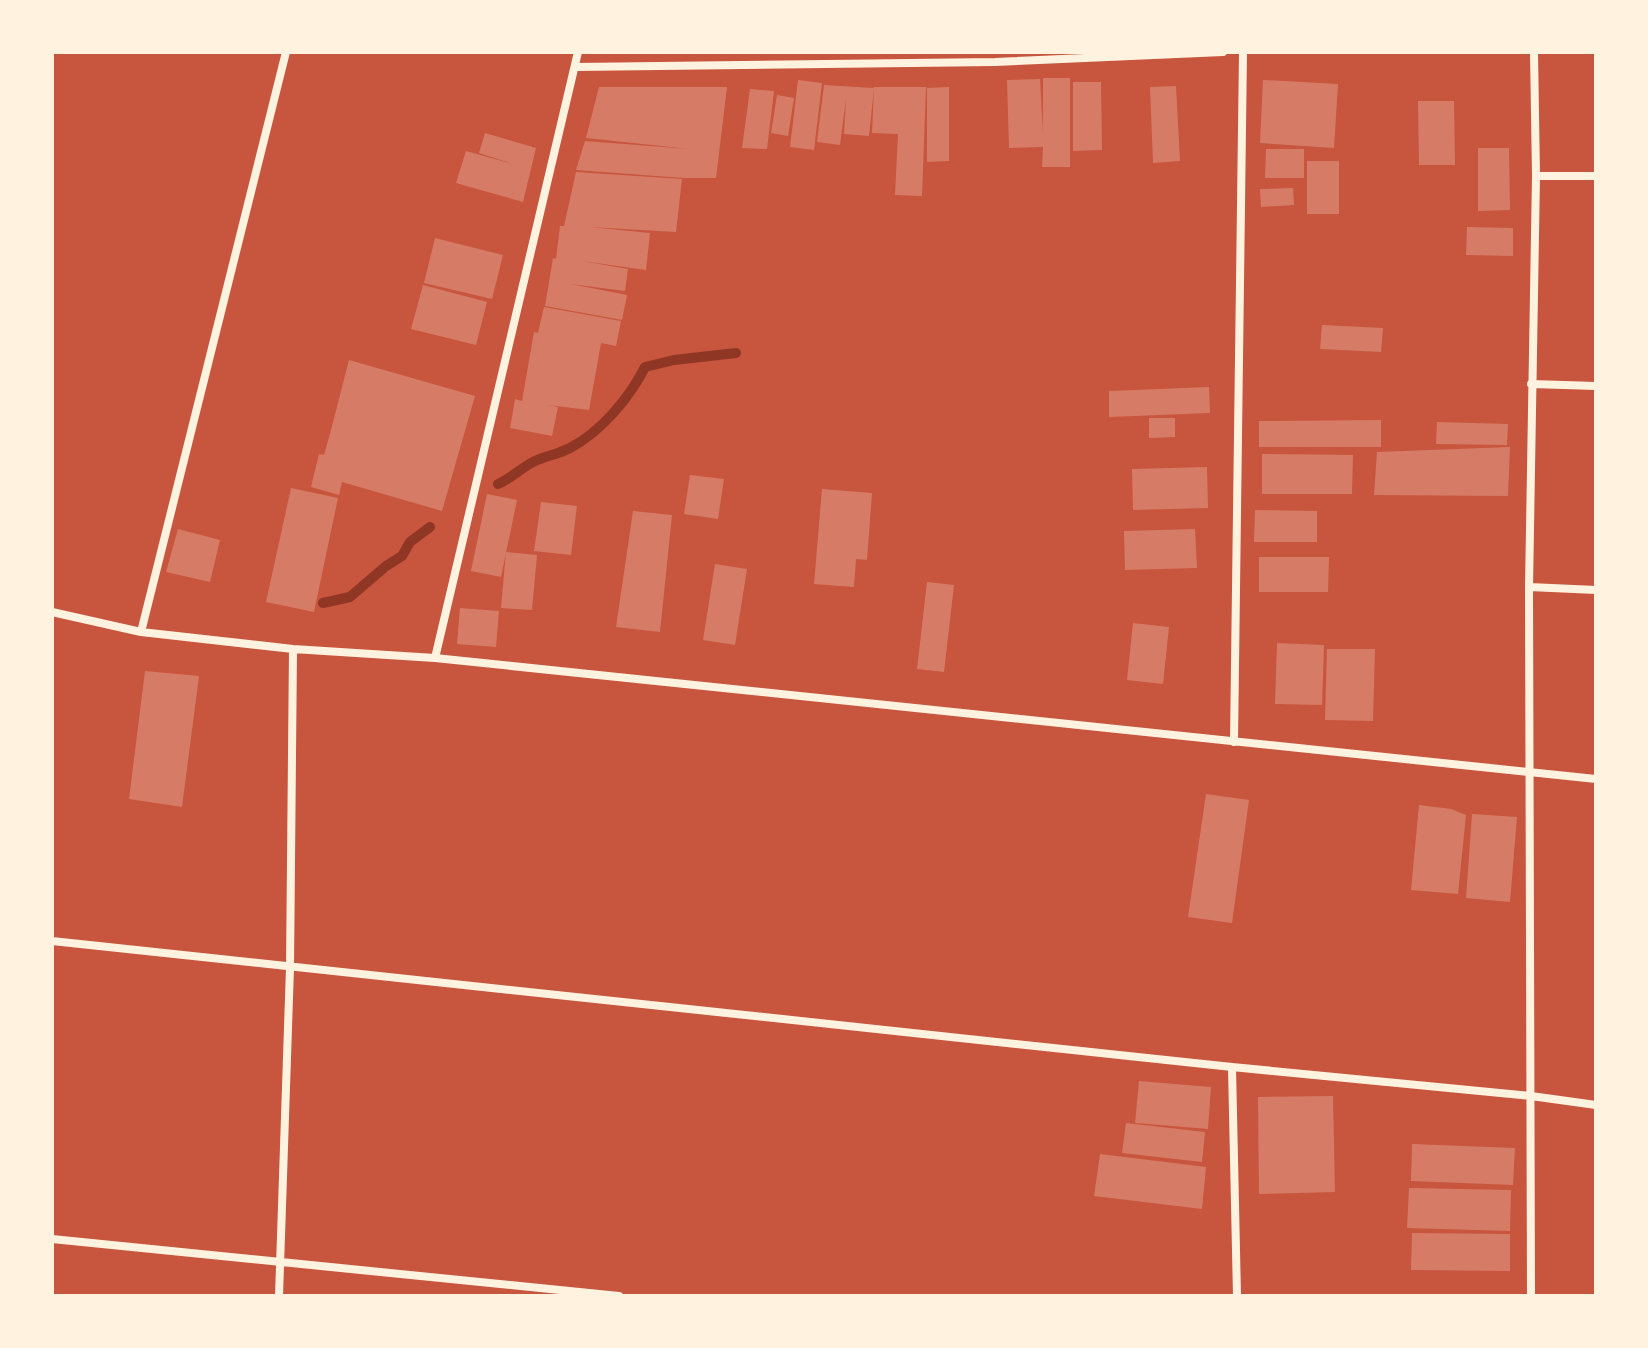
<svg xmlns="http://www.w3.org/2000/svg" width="1648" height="1348" viewBox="0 0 1648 1348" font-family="Jost,sans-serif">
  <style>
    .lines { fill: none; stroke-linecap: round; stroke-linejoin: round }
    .stream { stroke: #8f3625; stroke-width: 10 }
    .building { fill: #d67c66 }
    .minor { stroke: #fff3e0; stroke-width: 8 }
  </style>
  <rect width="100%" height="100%" fill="#c8553d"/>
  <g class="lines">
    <path class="stream" d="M 498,484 C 512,478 522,467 535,461 C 546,456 559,454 570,448 C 601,432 630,397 645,367 L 674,360 L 736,353
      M 323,603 L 350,597 L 386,566 L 402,556 L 410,542 L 430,527"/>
  </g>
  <path class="building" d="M 1043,78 L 1070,78 L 1070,167 L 1042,167 L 1043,147 L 1009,148 L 1007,80 L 1040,79 L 1043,133 Z
    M 798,80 L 822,83 L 814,150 L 790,147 Z
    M 1263,80 L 1338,84 L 1334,148 L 1260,143 Z
    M 1073,82 L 1101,82 L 1102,150 L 1073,151 Z
    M 824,85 L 874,88 L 869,136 L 844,134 L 846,99 L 840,145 L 817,142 Z
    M 1176,86 L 1180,161 L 1153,163 L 1150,87 Z
    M 599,87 L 727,87 L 716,178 L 683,178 L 576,170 L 585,141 L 689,149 L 586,138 Z
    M 874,87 L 926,87 L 922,196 L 895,195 L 898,134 L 872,133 Z
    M 949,87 L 949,161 L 927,162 L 927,88 Z
    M 750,89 L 774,91 L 767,149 L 742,148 Z
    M 777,95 L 794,98 L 788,136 L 771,133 Z
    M 1418,101 L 1454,101 L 1455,165 L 1419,165 Z
    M 485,133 L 536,148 L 523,202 L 456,183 L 466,151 L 513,164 L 479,153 Z
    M 1478,148 L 1509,148 L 1510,210 L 1478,211 Z
    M 1266,149 L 1304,149 L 1304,178 L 1265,178 Z
    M 1307,161 L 1339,161 L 1339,214 L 1307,214 Z
    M 576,172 L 682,179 L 676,232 L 589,227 L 650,233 L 646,270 L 582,261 L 628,269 L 625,291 L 571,284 L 627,295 L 622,320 L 545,306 L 553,258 L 556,259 L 560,226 L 564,226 Z
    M 1293,188 L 1294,205 L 1261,207 L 1260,189 Z
    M 1467,227 L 1513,228 L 1513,256 L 1466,255 Z
    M 435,238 L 503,255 L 492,299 L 424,283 Z
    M 423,285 L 487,302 L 476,345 L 411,329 Z
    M 544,307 L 621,321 L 616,346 L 601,343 L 589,410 L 548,405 L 558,407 L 552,436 L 510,428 L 515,399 L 522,401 L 534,332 L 538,333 Z
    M 1322,325 L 1383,328 L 1381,352 L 1320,349 Z
    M 349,360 L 475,396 L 442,511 L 342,482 L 339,495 L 311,487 L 319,454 L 324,455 L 331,430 Z
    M 1209,387 L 1210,413 L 1109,417 L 1109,391 Z
    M 1149,418 L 1175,418 L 1175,437 L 1149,438 Z
    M 1381,420 L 1381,447 L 1259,447 L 1259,421 Z
    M 1437,422 L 1508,424 L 1507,445 L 1436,444 Z
    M 1510,447 L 1508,496 L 1374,495 L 1377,452 Z
    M 1262,454 L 1353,455 L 1352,494 L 1262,494 Z
    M 1207,467 L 1208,508 L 1133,510 L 1132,469 Z
    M 690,475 L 724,479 L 718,519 L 684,514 Z
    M 291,488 L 338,498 L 314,612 L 266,602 Z
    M 822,489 L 872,493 L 867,560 L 856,559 L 854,587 L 814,584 Z
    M 487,494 L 517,500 L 501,577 L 471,571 Z
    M 541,502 L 577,506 L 571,555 L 534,551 Z
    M 1255,510 L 1317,511 L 1317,542 L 1254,542 Z
    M 633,511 L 672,515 L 660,632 L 616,627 Z
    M 178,529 L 220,540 L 210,582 L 166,572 Z
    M 1195,529 L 1197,568 L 1125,570 L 1124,531 Z
    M 506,552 L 537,555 L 532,610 L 501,608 Z
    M 1259,557 L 1329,557 L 1328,592 L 1259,592 Z
    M 715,564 L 747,569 L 735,645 L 703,640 Z
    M 927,582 L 954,585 L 944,672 L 917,669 Z
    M 460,608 L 499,611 L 496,647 L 457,644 Z
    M 1133,623 L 1169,627 L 1163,684 L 1127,680 Z
    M 1277,643 L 1324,645 L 1322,705 L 1275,704 Z
    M 1327,649 L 1375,649 L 1373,721 L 1325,720 Z
    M 145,671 L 199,676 L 182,807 L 129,799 Z
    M 1206,794 L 1249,800 L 1232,923 L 1188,917 Z
    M 1419,805 L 1451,809 L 1466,815 L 1458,894 L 1411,890 Z
    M 1472,814 L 1517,817 L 1510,902 L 1466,898 Z
    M 1139,1081 L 1211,1087 L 1208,1129 L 1135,1123 Z
    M 1333,1096 L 1335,1192 L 1259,1194 L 1258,1097 Z
    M 1126,1123 L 1205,1132 L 1202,1162 L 1122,1153 Z
    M 1412,1144 L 1515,1148 L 1513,1185 L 1411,1181 Z
    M 1100,1154 L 1206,1167 L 1202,1209 L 1094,1196 Z
    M 1409,1188 L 1511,1190 L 1510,1231 L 1407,1228 Z
    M 1412,1233 L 1510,1234 L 1510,1271 L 1411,1270 Z"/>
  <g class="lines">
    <path class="minor" d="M 575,67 L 995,62 L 1223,52
      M 1536,176 L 1596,176
      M 1531,384 L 1596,386
      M 1529,587 L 1596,590
      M 52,612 L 141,632 L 293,649 L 435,658 L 1596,779
      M 141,632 L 286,52
      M 435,658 L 578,52
      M 1234,742 L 1243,52
      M 52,941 L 1232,1067 L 1531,1096 L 1596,1105
      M 1232,1067 L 1237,1296
      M 52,1239 L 619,1296
      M 279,1296 L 290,968 L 293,649
      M 1531,1296 L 1529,587 L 1536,176 L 1534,52"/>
  </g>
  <rect width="1648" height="1348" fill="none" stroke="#fff3e0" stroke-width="108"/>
</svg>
